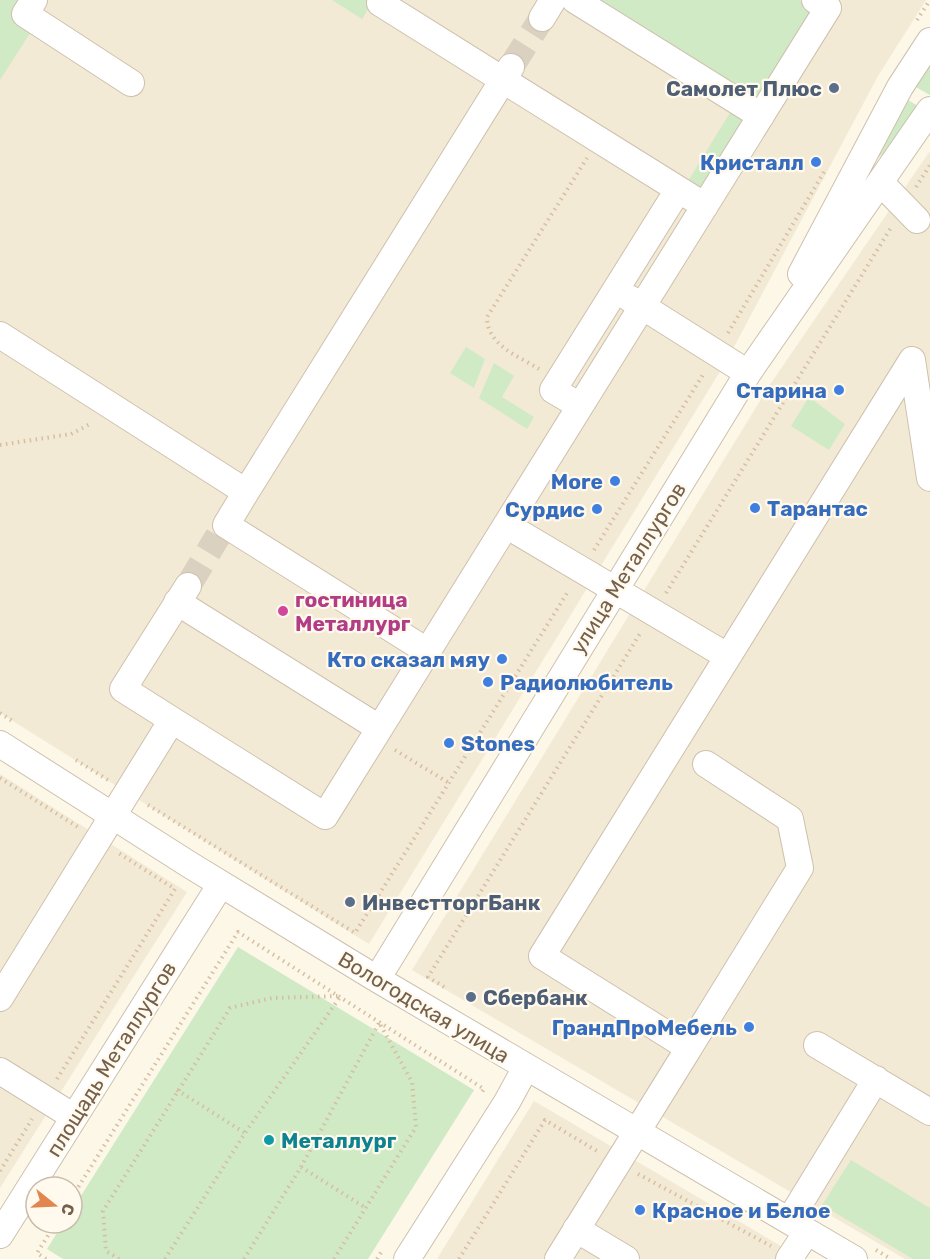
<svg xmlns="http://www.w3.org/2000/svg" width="930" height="1259" viewBox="0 0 930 1259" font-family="Rubik,sans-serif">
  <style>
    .residential { fill: #f3ead5 }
    .green { fill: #cfeac5 }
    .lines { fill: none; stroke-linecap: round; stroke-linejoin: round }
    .minor-tunnel { stroke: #dad1c0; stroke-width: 26; stroke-dasharray: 26 13; stroke-linecap: butt }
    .minor-casing { stroke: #cec0ad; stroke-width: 28 }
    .path { stroke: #d6bea2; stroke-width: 4; stroke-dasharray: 1.5 4.5; stroke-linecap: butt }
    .minor { stroke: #fff; stroke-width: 26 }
    .service-dot { fill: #5c6f8a; stroke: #fffaed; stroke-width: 2 }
    .shop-dot { fill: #3f7fe0; stroke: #fffaed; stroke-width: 2 }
    .hotel-dot { fill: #d1479c; stroke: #fffaed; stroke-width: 2 }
    .culture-dot { fill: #0f9aa8; stroke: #fffaed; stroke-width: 2 }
    .labels { text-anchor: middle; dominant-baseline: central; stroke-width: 4.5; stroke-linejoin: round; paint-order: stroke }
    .service-label { font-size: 21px; font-weight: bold; fill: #4e5e75; stroke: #fffaed; text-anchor: start }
    .shop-label { font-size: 21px; font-weight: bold; fill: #366cbe; stroke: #fffaed; text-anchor: end }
    .street-label { font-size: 21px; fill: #75604c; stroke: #fffaed }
    .hotel-label { font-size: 21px; font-weight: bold; fill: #b23c85; stroke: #fffaed; text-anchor: start }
    .culture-label { font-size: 21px; font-weight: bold; fill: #0d838f; stroke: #fffaed; text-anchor: start }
  </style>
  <rect width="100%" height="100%" fill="#fcf7e7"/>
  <path class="residential" d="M 0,0 L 926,0 L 878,76 L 727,360 L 369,944 L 0,713 Z
    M 930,151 L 930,1259 L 905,1259 L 412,970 L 769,386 Z
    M 0,774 L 187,892 L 0,1188 Z
    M 534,1101 L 803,1259 L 437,1259 Z"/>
  <path class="green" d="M 0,0 L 21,0 L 34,27 L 0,80 Z
    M 332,0 L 374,0 L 362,19 Z
    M 595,0 L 799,0 L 815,10 L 702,197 L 685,186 L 742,93 Z
    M 930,55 L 930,95 L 912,85 Z
    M 905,98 L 921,108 L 901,137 L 878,158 L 888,130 Z
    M 466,347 L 485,359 L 474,388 L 450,373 Z
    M 494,363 L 514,376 L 502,397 L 534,417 L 527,429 L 479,398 Z
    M 809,397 L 845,424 L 829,450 L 791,426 Z
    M 238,947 L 474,1090 L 368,1259 L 63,1259 L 47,1249 L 63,1223 L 72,1223 L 72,1210 Z
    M 851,1160 L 930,1208 L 930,1259 L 913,1259 L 822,1205 Z"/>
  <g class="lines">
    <path class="minor-tunnel" d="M 511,67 L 542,18
      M 188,586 L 218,536"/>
    <g class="minor-casing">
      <path id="minor" d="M 34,0 L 25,14 L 131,83
        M 382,0 L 380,3 L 503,80 L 511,67
        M 575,0 L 761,116
        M 542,18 L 553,0
        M 881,183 L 917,220
        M 801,274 L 900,87 L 930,41
        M 629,298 L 748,373
        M 0,335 L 246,492
        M 912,360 L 930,478
        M 580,406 L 553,390 L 678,190
        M 506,525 L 727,656
        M 177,602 L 379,728
        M 427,651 L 226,525 L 246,492 L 503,80 L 705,206
        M 172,720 L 123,689 L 188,586
        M 0,744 L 190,865 L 377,979 L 854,1259
        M 377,979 L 748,373 L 930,110
        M 0,998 L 172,720 L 325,816 L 828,8 L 815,0
        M 817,1045 L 930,1112
        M 689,1048 L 800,868 L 790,819 L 706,764
        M 0,1071 L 74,1117
        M 789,1221 L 876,1079
        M 576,1229 L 626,1259
        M 0,1235 L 221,884
        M 407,1259 L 507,1102 L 526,1067
        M 558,1259 L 689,1048 L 542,956 L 912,360
        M 789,1259 L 807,1232"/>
    </g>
    <path class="path" d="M 917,20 L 930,0
      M 916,187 L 930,165
      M 728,333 L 824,172
      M 539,369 C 518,356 487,345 487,317 L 587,158
      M 0,445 L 71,434 L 92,423
      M 594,550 L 704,373
      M 666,593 L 892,226
      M 0,713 L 14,722
      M 395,750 L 449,783
      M 76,760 L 108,780
      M 0,778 L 78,827
      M 148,805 L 355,933 L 569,590
      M 444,987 L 428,977 L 641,632
      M 57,1079 L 175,889 L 117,852
      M 177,1090 L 245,1133
      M 301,1167 L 366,1208
      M 0,1171 L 32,1119
      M 638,1174 L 771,1246
      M 72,1197 L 238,932 L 484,1089 L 482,1092
      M 876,1250 L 891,1259
      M 46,1259 L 37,1253 L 56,1223
      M 119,1259 L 106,1251 L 103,1211 L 230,1008 L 272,998 L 339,996
      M 165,1259 L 245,1133 L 340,997
      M 244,1259 L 301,1167 L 379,1023
      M 334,1259 L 416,1127 L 412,1082 L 380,1024
      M 377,1259 L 382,1251
      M 459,1259 L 545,1120 L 597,1151"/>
    <use href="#minor" class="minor"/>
  </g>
  <g class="service-dot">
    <circle cx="834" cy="88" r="6"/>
    <circle cx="350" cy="902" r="6"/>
    <circle cx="471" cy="997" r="6"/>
  </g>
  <g class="shop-dot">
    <circle cx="816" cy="162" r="6"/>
    <circle cx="839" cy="390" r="6"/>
    <circle cx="615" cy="481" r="6"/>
    <circle cx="755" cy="508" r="6"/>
    <circle cx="597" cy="509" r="6"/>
    <circle cx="502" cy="659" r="6"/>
    <circle cx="488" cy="682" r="6"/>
    <circle cx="449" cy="743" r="6"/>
    <circle cx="749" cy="1027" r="6"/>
    <circle cx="640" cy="1210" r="6"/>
  </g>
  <circle class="hotel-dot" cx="283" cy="611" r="6"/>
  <circle class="culture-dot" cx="269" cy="1140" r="6"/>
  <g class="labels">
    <g class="service-label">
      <text x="822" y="88" text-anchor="end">Самолет Плюс</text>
      <text x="362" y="902">ИнвестторгБанк</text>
      <text x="483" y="997">Сбербанк</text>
    </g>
    <g class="shop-label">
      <text x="804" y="162">Кристалл</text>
      <text x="827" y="390">Старина</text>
      <text x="603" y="481">More</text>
      <text x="767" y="508" text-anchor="start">Тарантас</text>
      <text x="585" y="509">Сурдис</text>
      <text x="490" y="659">Кто сказал мяу</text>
      <text x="500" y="682" text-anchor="start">Радиолюбитель</text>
      <text x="461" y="743" text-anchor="start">Stones</text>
      <text x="737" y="1027">ГрандПроМебель</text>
      <text x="652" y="1210" text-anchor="start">Красное и Белое</text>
    </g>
    <g class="street-label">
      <text transform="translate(628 568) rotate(-58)">улица Металлургов</text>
      <text transform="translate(424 1007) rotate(31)">Вологодская улица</text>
      <text transform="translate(111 1059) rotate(-58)">площадь Металлургов</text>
    </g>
    <g class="hotel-label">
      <text x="295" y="599">гостиница<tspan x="295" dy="24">Металлург</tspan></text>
    </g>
    <g class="culture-label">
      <text x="281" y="1140">Металлург</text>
    </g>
  </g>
  <g transform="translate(54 1205) rotate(108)"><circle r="28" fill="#fffaed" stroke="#c8bcad" stroke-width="1.5"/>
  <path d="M0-4.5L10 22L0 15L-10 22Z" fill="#e3854f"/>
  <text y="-9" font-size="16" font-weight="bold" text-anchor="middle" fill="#75604c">С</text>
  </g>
</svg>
